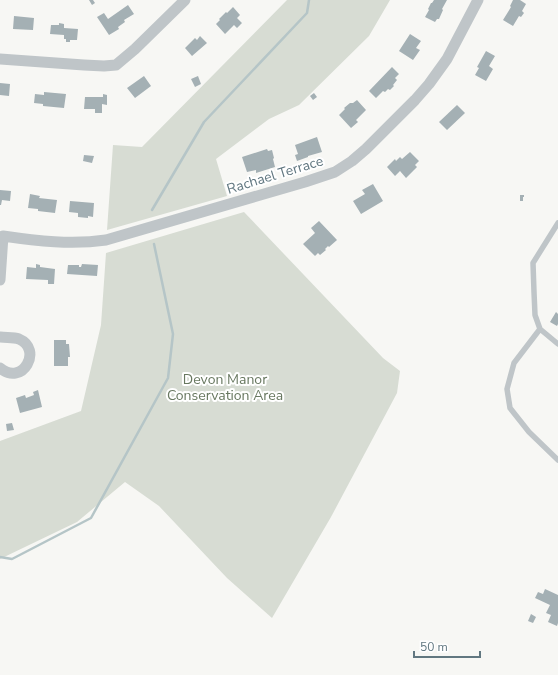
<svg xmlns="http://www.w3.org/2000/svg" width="558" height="675" viewBox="0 0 558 675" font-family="'Nunito Sans',sans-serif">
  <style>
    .green { fill: #d7dcd3 }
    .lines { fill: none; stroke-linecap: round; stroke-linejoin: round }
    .stream { stroke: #b5c5c7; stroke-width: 2.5 }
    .building { fill: #a4b0b4 }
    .lane { stroke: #bfc5c8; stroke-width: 5.5 }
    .street { stroke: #bfc5c8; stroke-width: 11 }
    .labels { text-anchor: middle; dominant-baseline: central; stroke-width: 4; stroke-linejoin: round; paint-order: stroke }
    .street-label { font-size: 14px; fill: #617780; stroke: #fff }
    .park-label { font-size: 14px; fill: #687860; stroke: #fff }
  </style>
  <rect width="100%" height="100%" fill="#f7f7f4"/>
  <path class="green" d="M 287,0 L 390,0 L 369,36 L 299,105 L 269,119 L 216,159 L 227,196 L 107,230 L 113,145 L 142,147 Z
    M 244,212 L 383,358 L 400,371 L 397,393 L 331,517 L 272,618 L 227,578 L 159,506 L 125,482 L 77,522 L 0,559 L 0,441 L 81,411 L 101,325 L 106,253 Z"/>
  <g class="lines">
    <path class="stream" d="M 152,210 L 204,122 L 307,13 L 309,0
      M 0,557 L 12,559 L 91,518 L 168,378 L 173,334 L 154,244"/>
  </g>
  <path class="building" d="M 89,0 L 93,0 L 95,3 L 92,5 Z
    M 434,0 L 447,0 L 442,9 L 443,10 L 439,19 L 437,19 L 435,22 L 425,17 L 429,10 L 428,9 L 431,3 L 432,3 Z
    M 513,0 L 520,0 L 526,4 L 522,11 L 524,13 L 521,17 L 519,16 L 513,26 L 503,20 L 511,7 L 510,6 Z
    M 128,5 L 134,14 L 124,20 L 125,22 L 118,27 L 119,29 L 109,35 L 97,17 L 104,13 L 108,19 Z
    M 233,7 L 240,15 L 237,18 L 242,23 L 237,28 L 234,25 L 225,34 L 216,24 L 220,20 L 219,19 L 226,12 L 227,13 Z
    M 14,16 L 34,18 L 33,30 L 13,29 Z
    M 59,23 L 64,24 L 64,28 L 78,29 L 77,40 L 70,40 L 70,42 L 66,42 L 66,39 L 64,39 L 64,35 L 50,34 L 51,25 L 59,25 Z
    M 410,34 L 421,41 L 416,48 L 420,50 L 413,60 L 399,51 Z
    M 200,36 L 207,43 L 192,56 L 185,48 L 195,38 L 197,40 Z
    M 486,51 L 495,56 L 489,66 L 493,69 L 486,81 L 475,75 L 479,68 L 477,67 Z
    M 392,67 L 399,74 L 395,78 L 397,80 L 393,85 L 394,86 L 390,90 L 388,89 L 385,92 L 383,91 L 376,98 L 369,91 Z
    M 144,76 L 151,86 L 135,98 L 127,88 Z
    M 198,76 L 201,84 L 195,87 L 191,79 Z
    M 0,83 L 10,84 L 9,96 L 0,95 Z
    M 44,92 L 66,94 L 64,108 L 43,106 L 43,104 L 34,103 L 35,94 L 44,95 Z
    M 314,93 L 317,97 L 313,100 L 310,96 Z
    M 103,94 L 107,95 L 107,105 L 102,104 L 102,113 L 95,113 L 95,109 L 84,109 L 85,97 L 103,97 Z
    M 357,100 L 366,110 L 356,120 L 358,122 L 351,128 L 339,115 L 345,109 L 344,108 L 350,103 L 353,103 Z
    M 457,105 L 465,113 L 447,130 L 439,122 Z
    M 317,137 L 322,152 L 308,156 L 308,157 L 297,161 L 295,155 L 298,154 L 295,145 Z
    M 267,149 L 268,151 L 272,150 L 274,158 L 273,159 L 275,167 L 256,173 L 256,170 L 247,172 L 242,157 Z
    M 410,152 L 419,161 L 415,165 L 417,167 L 406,178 L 400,171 L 395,176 L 387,167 L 395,159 L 396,161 L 400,157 L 402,159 Z
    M 84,155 L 94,156 L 92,163 L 83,161 Z
    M 373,184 L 383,201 L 361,214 L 353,201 L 365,194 L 362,190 Z
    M 0,190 L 11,191 L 10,201 L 2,200 L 1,205 L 0,205 Z
    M 30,194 L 40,196 L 39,198 L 57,200 L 55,213 L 38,211 L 38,209 L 28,208 Z
    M 520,195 L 524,195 L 524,197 L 523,197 L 523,201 L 520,201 Z
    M 70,201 L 94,203 L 93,217 L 88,216 L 88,218 L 78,217 L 78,213 L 69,212 Z
    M 319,221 L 337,240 L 329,247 L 328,246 L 325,249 L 326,250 L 320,255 L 318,253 L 315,256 L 303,244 L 315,233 L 311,228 Z
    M 36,264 L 40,265 L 40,267 L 55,269 L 54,284 L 48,284 L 48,280 L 26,279 L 27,267 L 36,268 Z
    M 82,264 L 98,265 L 97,276 L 67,274 L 68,265 L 79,265 L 79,267 L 81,267 Z
    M 556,312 L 558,314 L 558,324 L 557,326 L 550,322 Z
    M 54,340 L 66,340 L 66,344 L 69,344 L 70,357 L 68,357 L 68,366 L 54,366 Z
    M 38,390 L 42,407 L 20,413 L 16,398 L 25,395 L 26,398 L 34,395 L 33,392 Z
    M 12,423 L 14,430 L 7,431 L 6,424 Z
    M 545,589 L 558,595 L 558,623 L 557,626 L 548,622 L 551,615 L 546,613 L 550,605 L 535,598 L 538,592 L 543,594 Z
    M 531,614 L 536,617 L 533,623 L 528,621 Z"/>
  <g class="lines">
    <path class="lane" d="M 558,223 L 533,263 L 534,292 L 535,315 L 540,329 L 558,344
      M 540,329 L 514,363 L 507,389 L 510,408 L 529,432 L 558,460"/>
    <path class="street" d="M 0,59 L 84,65 L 104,66 L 116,65 L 135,49 L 185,0
      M 0,237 L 3,236 C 37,241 72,245 106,240 L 305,182 L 335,172 L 352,161 L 366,149 L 415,100 L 429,84 L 447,59 L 478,0
      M 0,280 L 3,236
      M 0,337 C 6,338 13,337 19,339 C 43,349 23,387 0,368"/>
  </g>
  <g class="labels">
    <g class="street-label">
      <text transform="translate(275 175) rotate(-17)">Rachael Terrace</text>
    </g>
    <g class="park-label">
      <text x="225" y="379">Devon Manor<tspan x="225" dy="16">Conservation Area</tspan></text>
    </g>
  </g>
  <path d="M414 651v6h66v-6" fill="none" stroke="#617780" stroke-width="2"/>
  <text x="420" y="651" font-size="12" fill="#617780" stroke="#ffffff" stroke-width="3" paint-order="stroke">50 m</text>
</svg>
